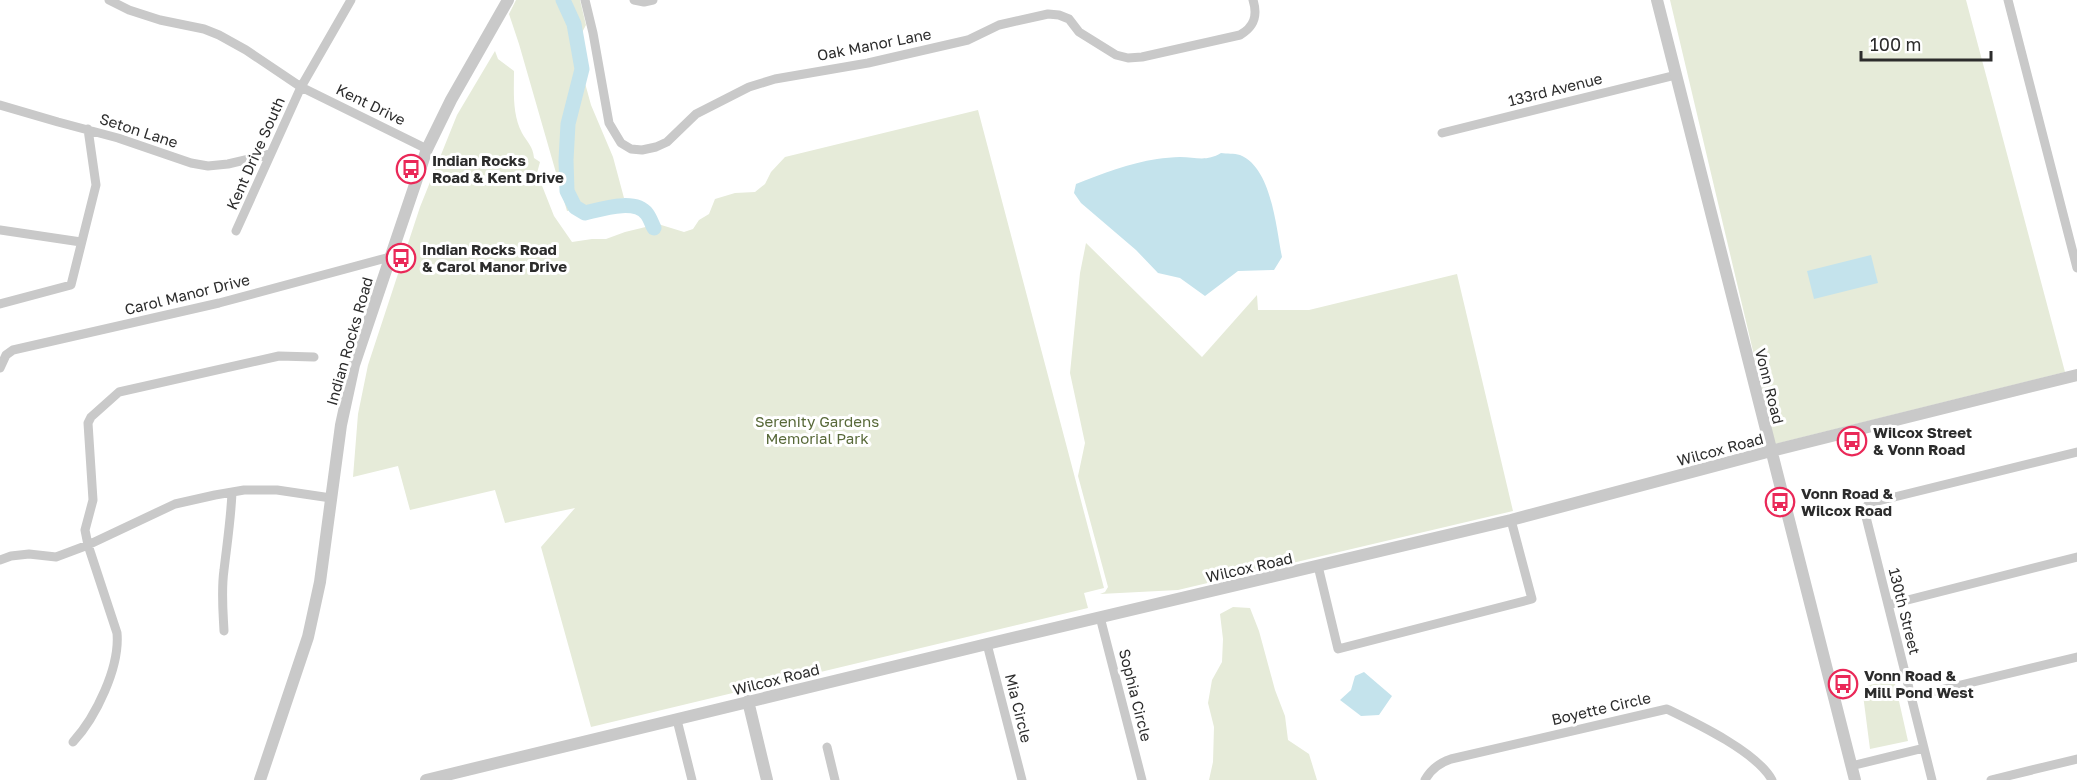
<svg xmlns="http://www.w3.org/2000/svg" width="2077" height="780" viewBox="0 0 2077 780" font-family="'Golos Text',sans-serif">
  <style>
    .green { fill: #e6ebd9 }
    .water { fill: #c4e3ec }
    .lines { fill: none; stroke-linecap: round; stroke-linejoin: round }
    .river { stroke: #c4e3ec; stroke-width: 15 }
    .minor { stroke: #c9c9c9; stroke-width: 9 }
    .tertiary { stroke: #c9c9c9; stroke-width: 12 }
    .labels { text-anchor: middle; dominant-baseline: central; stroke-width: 6; stroke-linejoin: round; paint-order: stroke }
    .street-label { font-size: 15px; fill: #2c2c2c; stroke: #fff }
    .poi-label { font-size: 15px; font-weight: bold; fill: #2c2c2c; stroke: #fff; text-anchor: start }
    .park-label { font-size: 15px; fill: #586939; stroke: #fff }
  </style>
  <rect width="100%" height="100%" fill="#fff"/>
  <path class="green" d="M 516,0 L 580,0 L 586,25 L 578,40 L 582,72 L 591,105 L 613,157 L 624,198 L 567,211 L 519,44 L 509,14 Z
    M 1670,0 L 1966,0 L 2065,372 L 1775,444 Z
    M 495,51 L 498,59 L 514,71 C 514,91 512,114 522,133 C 527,142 533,146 534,158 L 540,162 L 537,173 L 554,216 L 572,242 L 592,239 L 606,239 L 625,232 L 658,224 L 684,232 L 693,229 L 699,220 L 709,214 L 715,199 L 735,193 L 755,192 L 765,184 L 771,172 L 785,157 L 978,110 L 1104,588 L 1084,593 L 1088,608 L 591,727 L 541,547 L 575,508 L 505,523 L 495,490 L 410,510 L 398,466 L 353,477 L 358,414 L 368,365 L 420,207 L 457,115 Z
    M 1086,243 L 1202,357 L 1257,295 L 1258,310 L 1309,310 L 1457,274 L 1513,511 L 1178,590 L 1100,594 L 1105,592 L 1108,587 L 1078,476 L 1085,443 L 1070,373 L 1080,273 Z
    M 1233,607 L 1250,608 L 1259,631 L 1275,690 L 1285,716 L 1288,740 L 1309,754 L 1317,780 L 1209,780 L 1213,762 L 1214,727 L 1208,703 L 1212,680 L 1222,662 L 1223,639 L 1220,614 Z
    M 1894,679 L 1908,741 L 1870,749 L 1862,687 Z"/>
  <path class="water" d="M 1221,153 C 1227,154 1234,153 1240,155 C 1272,168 1276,228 1282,257 L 1274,270 L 1238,271 L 1205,296 L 1180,278 L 1158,273 L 1136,250 L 1081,203 L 1074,193 L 1076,184 C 1101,174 1130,163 1157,159 C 1164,158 1173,157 1180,157 C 1196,157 1206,162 1221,153 Z
    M 1871,255 L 1878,283 L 1814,299 L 1807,271 Z
    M 1364,672 L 1392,696 L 1379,715 L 1361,716 L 1340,700 L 1351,690 L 1355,676 Z"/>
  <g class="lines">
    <path class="river" d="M 563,0 L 574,24 L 582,69 L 568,124 L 566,160 L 567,191 L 575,207 L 585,213 C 602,209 635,198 647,214 C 650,218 652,224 654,228"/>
    <path class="minor" d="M 109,0 L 129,10 L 160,20 L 204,29 L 219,35 L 246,50 L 301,87 L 427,149
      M 585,0 L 593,33 L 609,123 L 621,143 L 631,149 L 642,150 L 656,147 L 667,142 L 696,114 L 749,87 L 775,79 L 868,63 L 968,40 L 999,25 L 1048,14 L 1059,15 L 1069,19 L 1079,32 L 1116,55 L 1128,58 L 1142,57 L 1240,35 C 1254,27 1258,16 1253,0
      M 634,0 L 644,2 L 653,0
      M 2008,0 L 2077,268
      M 0,105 L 58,122 L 118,138 L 191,163 L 208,166 L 228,164 L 270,154
      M 1442,133 L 1676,75
      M 0,230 L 81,242
      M 236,231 L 301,87 L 351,0
      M 0,304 L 71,285 L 96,185 L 88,129
      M 0,368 L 6,355 L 13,350 L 219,303 L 390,257
      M 0,560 L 11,556 L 29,554 L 56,557 L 88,545 L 175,504 L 215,495 L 244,490 L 277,490 L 331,498
      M 1318,566 L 1338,649 L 1532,599 L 1511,520
      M 1888,605 L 2077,557
      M 1100,617 L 1142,780
      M 224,631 C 223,611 221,591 224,570 C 227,544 231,518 232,492
      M 987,644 L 1022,780
      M 1911,697 L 2077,657
      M 677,720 L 692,780
      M 73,742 C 96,717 120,667 117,633 L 88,545 L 85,530 L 93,500 L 88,423 L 91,417 L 119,392 L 279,356 L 314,357
      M 827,747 L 835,780
      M 1851,766 L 1924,748
      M 1425,780 C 1431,769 1439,763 1451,759 L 1667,709 C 1696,723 1757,752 1772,780
      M 1932,780 L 1864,509 L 1870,503 L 2077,452
      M 1991,780 L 2077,759"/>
    <path class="tertiary" d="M 1657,0 L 1855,780
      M 748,701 L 767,780
      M 260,780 L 308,637 L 320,582 L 341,425 L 354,365 L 427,149 L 451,100 L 508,0
      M 426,780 L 987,644 L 1511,520 L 1771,451 L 2077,375"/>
  </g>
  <defs>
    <g id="bus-ring" transform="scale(1.5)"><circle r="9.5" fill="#fff" stroke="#ea2858" stroke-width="1.5"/><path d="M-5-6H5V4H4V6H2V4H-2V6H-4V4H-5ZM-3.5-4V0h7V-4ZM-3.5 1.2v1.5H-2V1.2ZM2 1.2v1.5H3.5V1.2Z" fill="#ea2858"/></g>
  </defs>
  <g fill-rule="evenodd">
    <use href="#bus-ring" x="411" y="169"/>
    <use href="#bus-ring" x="401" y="258"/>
    <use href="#bus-ring" x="1852" y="441"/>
    <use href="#bus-ring" x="1780" y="502"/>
    <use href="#bus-ring" x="1843" y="684"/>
  </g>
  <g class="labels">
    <g class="street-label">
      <text transform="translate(874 44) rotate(-11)">Oak Manor Lane</text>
      <text transform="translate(1555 89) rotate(-14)">133rd Avenue</text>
      <text transform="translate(371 104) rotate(26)">Kent Drive</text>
      <text transform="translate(139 130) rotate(18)">Seton Lane</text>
      <text transform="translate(255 153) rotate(-66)">Kent Drive South</text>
      <text transform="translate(187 294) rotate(-14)">Carol Manor Drive</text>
      <text transform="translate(349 341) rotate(-74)">Indian Rocks Road</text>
      <text transform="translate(1770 386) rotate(76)">Vonn Road</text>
      <text transform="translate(1720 449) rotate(-15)">Wilcox Road</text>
      <text transform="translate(1249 567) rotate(-13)">Wilcox Road</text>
      <text transform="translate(1905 611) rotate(76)">130th Street</text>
      <text transform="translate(776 679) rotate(-14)">Wilcox Road</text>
      <text transform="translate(1136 695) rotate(76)">Sophia Circle</text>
      <text transform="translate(1019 708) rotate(76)">Mia Circle</text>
      <text transform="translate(1601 708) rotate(-13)">Boyette Circle</text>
    </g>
    <g class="poi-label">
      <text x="432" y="160">Indian Rocks<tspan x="432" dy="17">Road &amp; Kent Drive</tspan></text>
      <text x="422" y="249">Indian Rocks Road<tspan x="422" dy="17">&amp; Carol Manor Drive</tspan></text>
      <text x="1873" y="432">Wilcox Street<tspan x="1873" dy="17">&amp; Vonn Road</tspan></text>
      <text x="1801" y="493">Vonn Road &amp;<tspan x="1801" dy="17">Wilcox Road</tspan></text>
      <text x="1864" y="675">Vonn Road &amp;<tspan x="1864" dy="17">Mill Pond West</tspan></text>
    </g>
    <g class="park-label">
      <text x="817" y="421">Serenity Gardens<tspan x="817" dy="17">Memorial Park</tspan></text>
    </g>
  </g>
  <path d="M1861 51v9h130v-9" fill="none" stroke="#2c2c2c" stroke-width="3"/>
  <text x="1870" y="51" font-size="18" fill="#2c2c2c" stroke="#ffffff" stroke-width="4.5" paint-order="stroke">100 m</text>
</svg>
